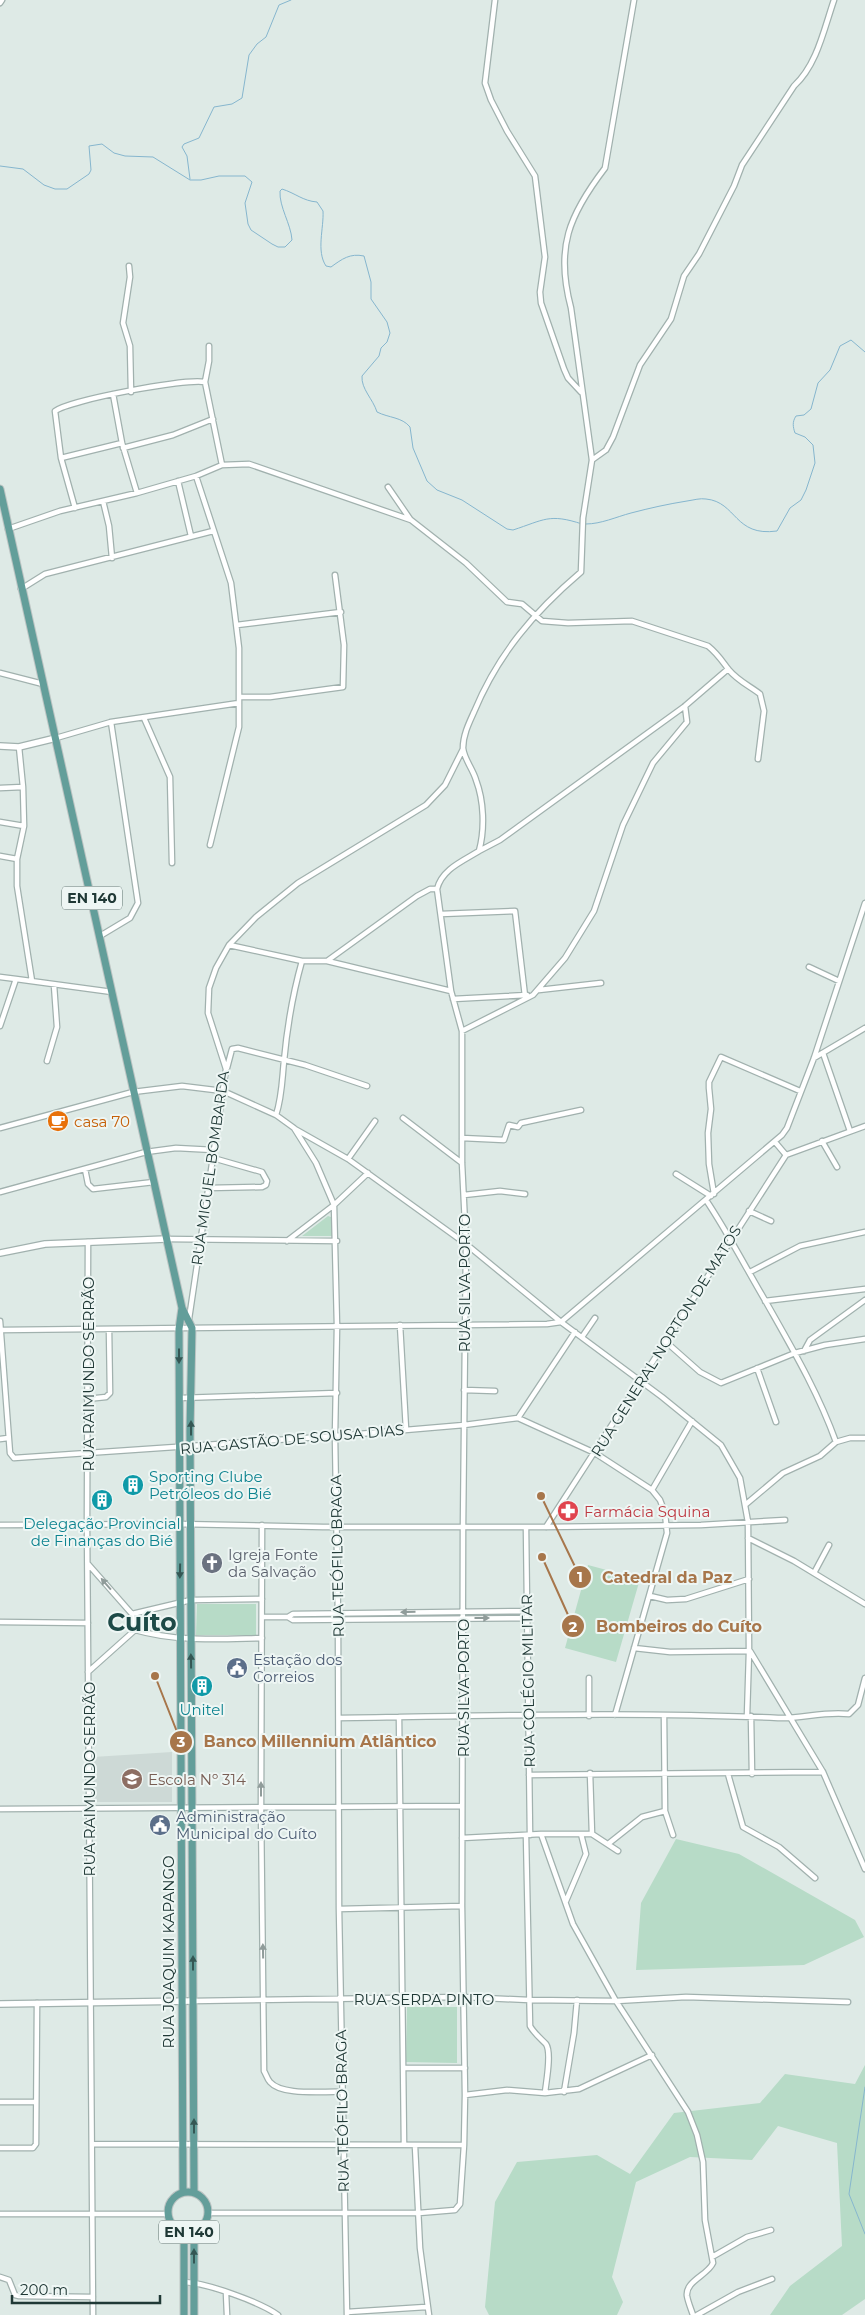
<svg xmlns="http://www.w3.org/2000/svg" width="865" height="2315" viewBox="0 0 865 2315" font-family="Montserrat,sans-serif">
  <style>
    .built { fill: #cdd9d6 }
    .green { fill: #b7dbc7 }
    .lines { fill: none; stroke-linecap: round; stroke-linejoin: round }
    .stream { stroke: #86b6ce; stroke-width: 1 }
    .minor-casing { stroke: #a1b1ae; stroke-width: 7 }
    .tertiary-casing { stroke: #a1b1ae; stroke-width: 8 }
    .primary-casing { stroke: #bcc4c3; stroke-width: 9 }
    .minor { stroke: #fff; stroke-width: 4.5 }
    .tertiary { stroke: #fff; stroke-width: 5.5 }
    .primary { stroke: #639e9a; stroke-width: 7 }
    .oneway { fill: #345754 }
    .oneway2 { fill: #909c9a }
    .labels { text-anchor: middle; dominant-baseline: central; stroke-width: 4; stroke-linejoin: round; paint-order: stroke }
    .shield { fill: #eef6f4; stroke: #5e726f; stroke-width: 1 }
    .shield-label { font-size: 14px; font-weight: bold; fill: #203936 }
    .food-label { font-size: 15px; fill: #c56008; stroke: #eef6f4; text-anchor: start }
    .street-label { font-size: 15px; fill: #203936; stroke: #eef6f4 }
    .culture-label { font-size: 15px; fill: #0d838f; stroke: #eef6f4 }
    .health-label { font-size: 15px; fill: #be3a42; stroke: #eef6f4; text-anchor: start }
    .worship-label { font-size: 15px; fill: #5b616d; stroke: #eef6f4; text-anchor: start }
    .service-label { font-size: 15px; fill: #4e5e75; stroke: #eef6f4; text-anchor: start }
    .education-label { font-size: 15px; fill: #785e54; stroke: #eef6f4; text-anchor: start }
    .town-label { font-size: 25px; font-weight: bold; fill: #1d4a47; stroke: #eef6f4 }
    .leader { fill: none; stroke: #a7764b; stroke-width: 2 }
    .callout-dot { fill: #a7764b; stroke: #eef6f4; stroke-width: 2 }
    .mark-label { font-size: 15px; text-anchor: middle; font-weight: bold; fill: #fff }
    .callout-label { font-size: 16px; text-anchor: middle; font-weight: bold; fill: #a7764b; stroke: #eef6f4; stroke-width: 4; stroke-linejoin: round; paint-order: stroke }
  </style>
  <rect width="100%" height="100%" fill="#deeae6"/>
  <path class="built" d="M 172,1752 L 172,1802 L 93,1802 L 93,1757 Z"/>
  <path class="green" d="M 328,1216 L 331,1217 L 333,1236 L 302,1236 Z
    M 588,1565 L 640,1579 L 616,1662 L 565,1648 Z
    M 197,1604 L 256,1604 L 256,1635 L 196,1635 Z
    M 676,1839 L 739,1854 L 855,1920 L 864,1937 L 804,1965 L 636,1970 L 641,1903 Z
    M 407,2007 L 457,2007 L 457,2063 L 406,2062 Z
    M 865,2065 L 865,2299 L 842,2315 L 770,2315 L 790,2286 L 842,2246 L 837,2143 L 778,2126 L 752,2160 L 690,2157 L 636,2182 L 612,2277 L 623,2302 L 617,2315 L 489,2315 L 485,2307 L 495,2202 L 517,2162 L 597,2155 L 630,2174 L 674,2113 L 760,2103 L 785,2074 L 855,2084 Z"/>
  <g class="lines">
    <path class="stream" d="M 0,166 L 23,169 L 44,185 L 55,189 L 67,189 L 89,174 L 91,170 L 89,146 L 102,144 L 114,153 L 125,156 L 153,157 L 190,180 L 201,180 L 219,176 L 245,176 L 252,182 L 245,203 L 248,224 L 251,230 L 272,244 L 278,247 L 285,247 L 292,240 C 291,224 279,207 280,191 L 282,189 C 295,193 303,201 317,202 L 323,211 C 324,228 316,251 326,266 L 331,267 C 342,259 350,253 364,256 L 371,282 L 371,299 L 387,322 L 390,333 L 387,342 L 381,348 L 379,356 L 362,376 C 361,389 373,399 377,412 C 389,418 402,417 410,427 L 413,448 L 427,481 L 437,490 L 462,500 L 507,529 L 513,530 C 544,520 549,513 582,524
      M 190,179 L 187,156 L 182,147 L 184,144 L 199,138 L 214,107 L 232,104 L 242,98 L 249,55 L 257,44 L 266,37 L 279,5 L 291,0
      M 586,524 C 601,524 616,517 631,513 C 650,508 668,504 687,501 C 694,500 700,498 706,499 C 737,502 734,537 777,531 L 790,508 L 801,500 L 806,490 L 815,463 L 813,445 L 805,437 L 795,433 C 793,427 792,422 796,416 L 804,415 L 811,409 L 818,383 L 830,370 L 840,346 L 851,340 L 865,352
      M 865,2087 L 849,2194 L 865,2234"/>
    <g class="minor-casing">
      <path id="minor" d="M 495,0 L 485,83 L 491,100 L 507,131 L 535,176 L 545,257 L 540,292 L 541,303 L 564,369 L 568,378 L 581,392
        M 0,3 L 2,0
        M 129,266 L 130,277 L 123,323 L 130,346 L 131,392
        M 205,382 L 209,361 L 209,346
        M 113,394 L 122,443 L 137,493
        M 123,448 L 173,435 L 213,419
        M 61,458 L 122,443
        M 592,460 L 606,450 L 613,437 L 640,365 L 671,319 L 684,276 L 699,254 L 734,186 L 742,165 L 794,86 C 817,65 824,29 834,0
        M 196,476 L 231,583 L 239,648 L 239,727 L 210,845
        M 178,481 L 191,536
        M 388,487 L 410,519
        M 103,501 L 109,526 L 112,558
        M 75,508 L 61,458 L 55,411 C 70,400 186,378 205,382 L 222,465
        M 8,529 L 60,511 L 137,493 L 196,476 L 222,465 L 249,464 L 411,520 L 466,563 L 507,602 L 522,604 L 542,621 L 568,623 L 632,621 L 708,646 C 718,654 722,661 729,670 C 738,681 750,686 760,694 L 764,711 L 758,759
        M 21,589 L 45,574 L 213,531
        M 237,625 L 341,612
        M 0,673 L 43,684
        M 239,697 L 270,697 L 343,687 L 344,645 L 335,575
        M 144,718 L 170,777 L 172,863
        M 56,738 L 111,722 L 239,703
        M 19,747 L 23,787 L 24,826 L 17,859 L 17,886 L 32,981
        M 0,788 L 23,787
        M 0,822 L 24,826
        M 479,851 L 500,840 L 685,706 L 728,669
        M 0,856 L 17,859
        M 437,889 L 430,889 L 417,896 L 327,961 L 451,991
        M 441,914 L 515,911 L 525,996
        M 100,936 L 130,918 L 138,903 L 111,722
        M 229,945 L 302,961 L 327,961
        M 809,967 L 839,981
        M 0,977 L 16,979
        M 539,990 L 601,983
        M 453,999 L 527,995
        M 0,1026 L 16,979 L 112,992
        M 462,1031 L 533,995 L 565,958 L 594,911 L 623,825 L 653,763 L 687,722 L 685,706
        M 823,1053 L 850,1131
        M 814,1058 L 865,1028
        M 47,1061 L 57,1027 L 54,985
        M 227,1068 L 232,1049 L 238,1048 L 305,1065 L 367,1086
        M 276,1115 C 282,1097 282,1080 284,1061 C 287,1028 293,993 302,961
        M 403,1118 L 462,1163
        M 0,1128 L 133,1092 L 182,1086 L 223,1091 L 276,1115 L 294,1128 L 316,1163 L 334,1205 L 337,1326 L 335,1436 L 338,1616 L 339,1909 L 347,2315
        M 295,1129 L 348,1159 L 466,1244 L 561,1322 L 662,1397 L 721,1445 L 740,1478 L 748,1522 L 749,1652 L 747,1716
        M 462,1138 L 504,1140 L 509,1125 L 518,1127 L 521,1123 L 581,1110
        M 822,1141 L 837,1167
        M 775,1142 L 786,1155
        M 786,1155 L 865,1126
        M 348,1159 L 375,1121
        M 85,1169 L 88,1184 L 93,1189 L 154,1182
        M 676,1174 L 711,1196
        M 208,1188 L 262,1187 L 266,1185 L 267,1181 L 262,1172 L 213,1158
        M 0,1192 L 146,1152 L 176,1148 L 214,1150
        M 714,1194 L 709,1164 L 708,1133 L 711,1109 L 709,1088 L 709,1082 L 721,1057 L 800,1091
        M 464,1195 L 500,1191 L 525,1194
        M 706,1200 C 728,1233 746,1268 766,1302 C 792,1348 818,1392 836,1442
        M 749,1211 L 771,1221
        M 166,1239 L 337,1241
        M 287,1241 L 334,1205 L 368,1173
        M 88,1242 L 87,1525 L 93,2315
        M 750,1272 L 800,1246 L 865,1232
        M 765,1301 L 865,1289
        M 189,1319 L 226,1069 L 208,1013 L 209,988 L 216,968 L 229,945 L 256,917 L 298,883 L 426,805 L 445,785 L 463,749
        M 0,1321 L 10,1453 L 14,1458 L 335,1436 L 464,1425 L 518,1418 L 595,1453 L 652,1490 L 660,1500 L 665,1513 L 667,1533 L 615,1715
        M 400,1325 L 406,1429
        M 1,1330 L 547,1324 L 561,1322 L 782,1135 L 787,1128 L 814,1058 L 865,903
        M 582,1337 L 595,1318
        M 665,1341 L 700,1372 L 721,1383 L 795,1353 L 825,1345 L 865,1339
        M 804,1351 L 810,1340 L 865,1300
        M 757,1368 L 776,1422
        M 464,1390 L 495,1391
        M 180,1398 L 337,1393
        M 87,1399 L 106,1397 L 110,1393 L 109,1329
        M 518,1418 L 575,1332
        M 0,1439 L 8,1438
        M 652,1490 L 692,1421
        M 745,1505 L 783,1473 L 820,1456 L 836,1442 L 850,1438 L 865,1438
        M 0,1525 L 180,1524 L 323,1527 L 546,1527 L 701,1525 L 785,1520
        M 262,1525 L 261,1809 L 264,2071 C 266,2074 267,2079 270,2082 C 282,2096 323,2091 342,2092
        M 526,1527 L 530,1835
        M 546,1527 L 786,1155
        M 748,1538 L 794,1561 L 865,1604
        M 88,1564 L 132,1614 L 191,1600 L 262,1599
        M 814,1573 L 829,1545
        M 650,1596 L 667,1600 L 686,1599 L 749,1579
        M 132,1614 L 135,1630
        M 262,1617 L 288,1617 L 293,1620 L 526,1618
        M 288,1617 L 293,1614 L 526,1611
        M 0,1622 L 88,1623
        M 634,1648 L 670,1652 L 750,1651 L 823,1772 L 865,1869
        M 88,1672 L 135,1630 C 177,1642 218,1639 262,1638
        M 664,1715 L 665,1811 L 673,1835
        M 589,1716 L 589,1678
        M 751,1716 L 752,1774
        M 399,1717 L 404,2145
        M 339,1718 C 485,1716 632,1711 778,1718 C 802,1719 823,1711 849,1714 L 858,1705 L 865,1678
        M 590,1773 L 592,1834
        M 728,1774 L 743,1827 L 779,1847 L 815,1878
        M 529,1775 L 823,1772
        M 0,1809 L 462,1806
        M 541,1834 L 592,1834 L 618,1851
        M 526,1835 L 530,2026 C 534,2033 540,2038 546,2044 C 552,2053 546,2082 545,2093
        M 462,1838 L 541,1834 L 573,1924 L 616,2001 L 688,2112 L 697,2135 L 703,2162 L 705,2220 L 713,2263 C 708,2275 685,2281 687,2296 C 688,2302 691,2309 693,2315
        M 608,1844 L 642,1817 L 665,1811
        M 566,1901 L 586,1854 L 581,1834
        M 339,1909 L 462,1906
        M 193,2001 L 463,1997 L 529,2000 L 616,2001 L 686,1997 L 848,2002
        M 403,2068 L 465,2068
        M 564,2092 L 574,2033 L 577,2000
        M 465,2095 L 507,2090 L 545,2093 L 579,2089 L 652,2055
        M 0,2102 L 36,2102
        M 92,2144 L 464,2145
        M 415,2146 L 420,2248 L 429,2315
        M 0,2148 L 33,2148 L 36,2144 L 37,2003
        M 209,2213 L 419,2213 L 455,2210 L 460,2204 L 464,2145 L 465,2095 L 462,1906 L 463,1528 L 466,1244 L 462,1163 L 462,1031 L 451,991 L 437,889 C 442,869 463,861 479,851 C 485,829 484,801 476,780 C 473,769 464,759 463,748 C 463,735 469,723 474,712 C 498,654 534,612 581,572 L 583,518 L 592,460 L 571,308 C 555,248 569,215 605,168 L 634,0
        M 0,2214 L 168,2214
        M 712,2257 L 747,2237 L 771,2230
        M 0,2277 L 9,2280 L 15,2295 L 19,2296 L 93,2297
        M 184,2282 C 207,2283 260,2302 278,2315
        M 226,2293 L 227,2315
        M 347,2312 L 426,2307
        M 697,2315 L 738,2292 L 772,2279"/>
    </g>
    <g class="tertiary-casing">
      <path id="tertiary" d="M 0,746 L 19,747 L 56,738
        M 0,1253 L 45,1244 L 166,1239
        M 0,2004 L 193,2001"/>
    </g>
    <g class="primary-casing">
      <path id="primary" d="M 0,489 L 182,1308 L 192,1328 L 190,1431 L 194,2192
        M 182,1308 L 179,1329 L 183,2192
        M168 2212a20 20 0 1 1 40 0a20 20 0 1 1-40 0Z
        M 194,2231 L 194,2315
        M 184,2232 L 184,2315"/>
    </g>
    <use href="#minor" class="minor"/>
    <use href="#tertiary" class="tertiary"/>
    <use href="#primary" class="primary"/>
  </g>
  <defs><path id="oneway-solid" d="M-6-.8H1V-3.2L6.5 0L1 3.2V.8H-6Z" transform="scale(1.25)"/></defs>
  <g class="oneway">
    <use href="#oneway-solid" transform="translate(179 1356) rotate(90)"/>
    <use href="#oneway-solid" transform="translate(191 1428) rotate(-90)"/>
    <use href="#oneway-solid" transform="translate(180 1571) rotate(91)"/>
    <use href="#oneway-solid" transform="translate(191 1661) rotate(-91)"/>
    <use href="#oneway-solid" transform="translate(193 1963) rotate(-90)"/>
    <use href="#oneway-solid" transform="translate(194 2126) rotate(-90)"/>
    <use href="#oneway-solid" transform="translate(194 2256) rotate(-90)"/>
  </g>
  <g class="oneway2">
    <use href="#oneway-solid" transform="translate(106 1584) rotate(-131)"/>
    <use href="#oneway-solid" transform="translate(408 1612) rotate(179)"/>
    <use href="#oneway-solid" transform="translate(482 1618)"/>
    <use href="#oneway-solid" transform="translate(261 1789) rotate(-90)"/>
    <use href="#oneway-solid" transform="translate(263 1951) rotate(-91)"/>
  </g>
  <defs>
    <g id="cafe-disc" transform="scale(1.125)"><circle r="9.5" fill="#e8710a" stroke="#eef6f4"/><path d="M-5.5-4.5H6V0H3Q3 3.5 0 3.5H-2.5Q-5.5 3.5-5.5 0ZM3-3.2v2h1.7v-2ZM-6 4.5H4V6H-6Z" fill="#fff"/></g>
    <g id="building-disc" transform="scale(1.125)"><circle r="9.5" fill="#0f9aa8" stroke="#eef6f4"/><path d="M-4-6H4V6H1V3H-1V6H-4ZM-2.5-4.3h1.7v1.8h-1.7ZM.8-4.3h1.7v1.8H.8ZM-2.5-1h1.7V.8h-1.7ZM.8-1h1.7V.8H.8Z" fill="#fff"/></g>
    <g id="pharmacy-disc" transform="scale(1.125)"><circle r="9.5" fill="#e0444e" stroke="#eef6f4"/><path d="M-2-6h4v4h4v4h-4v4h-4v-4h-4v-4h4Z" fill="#fff"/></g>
    <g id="church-disc" transform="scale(1.125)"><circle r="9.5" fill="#6b7280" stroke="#eef6f4"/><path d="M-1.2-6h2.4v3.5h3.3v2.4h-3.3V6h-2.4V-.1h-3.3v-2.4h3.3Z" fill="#fff"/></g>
    <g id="civic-disc" transform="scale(1.125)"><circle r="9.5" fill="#5c6f8a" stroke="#eef6f4"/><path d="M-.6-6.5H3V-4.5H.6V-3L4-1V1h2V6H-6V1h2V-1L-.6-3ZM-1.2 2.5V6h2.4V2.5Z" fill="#fff"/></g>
    <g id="school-disc" transform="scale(1.125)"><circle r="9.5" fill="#8d6e63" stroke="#eef6f4"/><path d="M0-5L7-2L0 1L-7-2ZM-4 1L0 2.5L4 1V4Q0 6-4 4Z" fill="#fff"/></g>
  </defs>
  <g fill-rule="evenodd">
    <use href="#cafe-disc" x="58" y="1121"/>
    <use href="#building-disc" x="133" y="1485"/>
    <use href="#building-disc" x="102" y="1500"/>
    <use href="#pharmacy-disc" x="568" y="1511"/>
    <use href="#church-disc" x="212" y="1563"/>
    <use href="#civic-disc" x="237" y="1668"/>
    <use href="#building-disc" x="202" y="1686"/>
    <use href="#school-disc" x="132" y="1779"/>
    <use href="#civic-disc" x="160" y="1825"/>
  </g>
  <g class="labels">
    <g class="shield">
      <rect x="62" y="886.5" width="60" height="23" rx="4"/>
      <rect x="159" y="2220.5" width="60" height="23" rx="4"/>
    </g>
    <g class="shield-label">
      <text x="92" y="898">EN 140</text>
      <text x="189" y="2232">EN 140</text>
    </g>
    <g class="food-label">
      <text x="74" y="1121">casa 70</text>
    </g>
    <g class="street-label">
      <text transform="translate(210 1168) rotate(-82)">RUA MIGUEL BOMBARDA</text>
      <text transform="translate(464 1283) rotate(-90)">RUA SILVA PORTO</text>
      <text transform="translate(666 1341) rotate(-58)">RUA GENERAL NORTON DE MATOS</text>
      <text transform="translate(88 1374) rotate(-90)">RUA RAIMUNDO SERRÃO</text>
      <text transform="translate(292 1439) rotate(-5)">RUA GASTÃO DE SOUSA DIAS</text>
      <text transform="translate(337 1556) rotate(-91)">RUA TEÓFILO BRAGA</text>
      <text transform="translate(528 1681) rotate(-91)">RUA COLÉGIO MILITAR</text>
      <text transform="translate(463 1688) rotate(-90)">RUA SILVA PORTO</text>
      <text transform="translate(89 1779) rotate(-90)">RUA RAIMUNDO SERRÃO</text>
      <text transform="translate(168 1952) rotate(-90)">RUA JOAQUIM KAPANGO</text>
      <text x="424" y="1999">RUA SERPA PINTO</text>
      <text transform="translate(342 2111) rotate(-91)">RUA TEÓFILO BRAGA</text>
    </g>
    <g class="culture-label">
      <text x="149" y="1476" text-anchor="start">Sporting Clube<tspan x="149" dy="17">Petróleos do Bié</tspan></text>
      <text x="102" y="1523">Delegação Provincial<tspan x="102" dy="17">de Finanças do Bié</tspan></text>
      <text x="202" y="1709">Unitel</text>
    </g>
    <g class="health-label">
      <text x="584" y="1511">Farmácia Squina</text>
    </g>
    <g class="worship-label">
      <text x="228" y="1554">Igreja Fonte<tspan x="228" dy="17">da Salvação</tspan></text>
    </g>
    <g class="service-label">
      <text x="253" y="1659">Estação dos<tspan x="253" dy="17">Correios</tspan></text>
      <text x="176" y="1816">Administração<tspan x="176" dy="17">Municipal do Cuíto</tspan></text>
    </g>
    <g class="education-label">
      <text x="148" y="1779">Escola Nº 314</text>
    </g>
    <g class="town-label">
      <text x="142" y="1622">Cuíto</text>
    </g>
  </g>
  <path class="leader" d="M541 1496L580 1577M542 1557L573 1626M155 1676L181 1742"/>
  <g class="callout-dot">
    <circle cx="541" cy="1496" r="5"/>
    <circle cx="542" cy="1557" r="5"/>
    <circle cx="155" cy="1676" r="5"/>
    <circle cx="580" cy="1577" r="12"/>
    <circle cx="573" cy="1626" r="12"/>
    <circle cx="181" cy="1742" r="12"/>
  </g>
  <g class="mark-label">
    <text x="580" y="1582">1</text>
    <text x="573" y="1632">2</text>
    <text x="181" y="1747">3</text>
  </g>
  <g class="callout-label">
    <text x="667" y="1583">Catedral da Paz</text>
    <text x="679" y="1632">Bombeiros do Cuíto</text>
    <text x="320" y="1747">Banco Millennium Atlântico</text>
  </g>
  <path d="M12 2295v8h148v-8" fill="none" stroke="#203936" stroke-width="2.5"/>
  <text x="20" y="2295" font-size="15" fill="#203936" stroke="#eef6f4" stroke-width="4" paint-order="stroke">200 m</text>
</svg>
